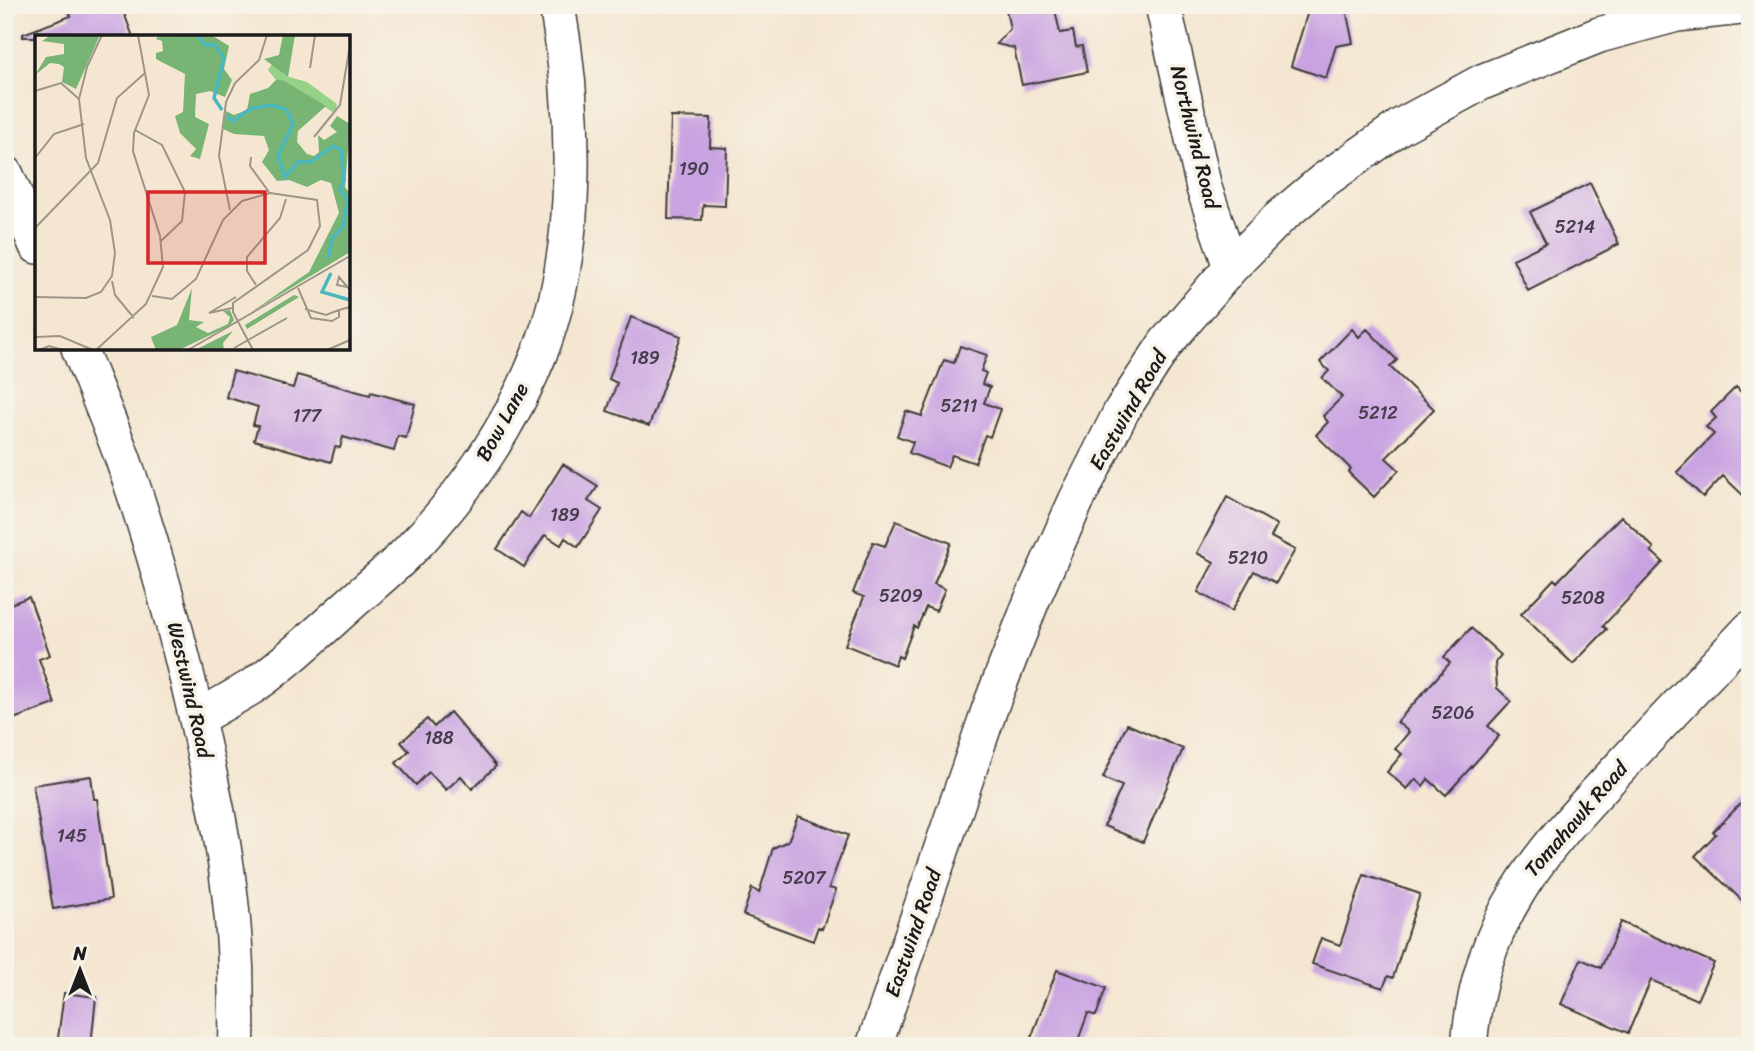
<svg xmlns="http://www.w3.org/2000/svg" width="1755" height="1051" viewBox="0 0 1755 1051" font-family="Sriracha,sans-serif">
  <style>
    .building { fill: #c9a3e1 }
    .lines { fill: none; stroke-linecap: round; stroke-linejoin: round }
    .street-casing { stroke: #3c3a37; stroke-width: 38 }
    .street { stroke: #fff; stroke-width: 35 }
    .labels { text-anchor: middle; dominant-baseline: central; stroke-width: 7; stroke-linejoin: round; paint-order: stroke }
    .number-label { font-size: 18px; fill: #473e4d }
    .street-label { font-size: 21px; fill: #1c1c1c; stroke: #f7f3e8 }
    .inset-river { fill: none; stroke: #4ab9bf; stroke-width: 3.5 }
    .inset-road { fill: none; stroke: #9e9589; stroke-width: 2 }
    .view { fill: #d62828; fill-opacity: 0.15; stroke: #d62828; stroke-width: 3.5 }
    .inset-edge { fill: none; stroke: #1c1c1c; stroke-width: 3.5 }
  </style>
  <rect width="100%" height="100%" fill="#f7f3e8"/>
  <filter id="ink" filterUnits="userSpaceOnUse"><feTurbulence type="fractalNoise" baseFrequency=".0143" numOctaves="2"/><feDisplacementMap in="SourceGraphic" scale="14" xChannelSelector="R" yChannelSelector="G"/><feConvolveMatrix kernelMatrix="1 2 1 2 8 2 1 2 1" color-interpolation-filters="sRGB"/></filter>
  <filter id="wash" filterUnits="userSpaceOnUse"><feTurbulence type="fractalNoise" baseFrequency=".00686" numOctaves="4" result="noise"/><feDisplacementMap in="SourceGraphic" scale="28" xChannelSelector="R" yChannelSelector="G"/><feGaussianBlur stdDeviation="1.57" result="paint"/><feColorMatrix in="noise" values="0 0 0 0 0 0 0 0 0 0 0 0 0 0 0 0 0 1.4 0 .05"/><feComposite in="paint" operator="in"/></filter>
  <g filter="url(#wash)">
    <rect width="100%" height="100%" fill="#f4e6d1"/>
    <g id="blocks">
      <path class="building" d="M 67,5 L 121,5 L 133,37 L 23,37 L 23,34 L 71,16 Z
        M 1005,5 L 1054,5 L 1060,33 L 1073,31 L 1076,47 L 1082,46 L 1087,72 L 1022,85 L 1014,48 L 996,44 L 1010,29 Z
        M 1310,5 L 1345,5 L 1353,43 L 1336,46 L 1326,78 L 1291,66 Z
        M 671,117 L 711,118 L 710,147 L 727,148 L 725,206 L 703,205 L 702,220 L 668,219 Z
        M 1590,183 L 1619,244 L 1528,291 L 1513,259 L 1546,243 L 1530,212 Z
        M 631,317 L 681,336 L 649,426 L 607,411 L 617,383 L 609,379 Z
        M 1352,329 L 1359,337 L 1367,329 L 1397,360 L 1390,367 L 1434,409 L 1386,458 L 1399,470 L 1374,497 L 1348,472 L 1351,469 L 1316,435 L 1328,422 L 1323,416 L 1342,397 L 1322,378 L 1329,371 L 1320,362 Z
        M 960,346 L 987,355 L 981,371 L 986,373 L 982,384 L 990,387 L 984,403 L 1000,409 L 990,437 L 985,435 L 975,463 L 952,455 L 947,467 L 909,453 L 913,442 L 897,436 L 906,411 L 922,416 L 944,360 L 954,363 Z
        M 233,371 L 293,388 L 297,375 L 370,395 L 371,392 L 415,404 L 406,438 L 398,436 L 394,451 L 343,437 L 340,448 L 335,447 L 331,462 L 254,440 L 258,426 L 253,425 L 258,407 L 226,397 Z
        M 1736,387 L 1750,401 L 1750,502 L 1723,476 L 1703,497 L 1677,472 L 1714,434 L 1706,427 L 1716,418 L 1711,412 Z
        M 563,464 L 598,486 L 588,501 L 602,510 L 578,547 L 565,538 L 561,545 L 545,535 L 524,567 L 497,549 L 521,512 L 529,518 Z
        M 1227,497 L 1277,525 L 1271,537 L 1295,550 L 1276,583 L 1254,571 L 1232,611 L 1198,592 L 1214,562 L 1197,553 Z
        M 1621,516 L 1654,548 L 1651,551 L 1663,562 L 1603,626 L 1607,629 L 1573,664 L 1521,614 L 1554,579 L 1557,582 Z
        M 896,521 L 951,543 L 934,584 L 945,589 L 936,611 L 926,607 L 917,628 L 914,626 L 902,658 L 898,656 L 895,665 L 845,645 L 864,597 L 853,593 L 873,542 L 885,546 Z
        M 29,597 L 50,655 L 39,659 L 55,704 L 5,722 L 5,606 Z
        M 1471,628 L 1501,655 L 1495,662 L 1497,688 L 1511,701 L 1488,726 L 1499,736 L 1446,795 L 1428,779 L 1423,786 L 1416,779 L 1407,789 L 1387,772 L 1402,754 L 1395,749 L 1409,732 L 1397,722 L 1450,663 L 1444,657 Z
        M 450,712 L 496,766 L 472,789 L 461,776 L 446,790 L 429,772 L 416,785 L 396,763 L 409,751 L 401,742 L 427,719 L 434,727 Z
        M 1127,724 L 1183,749 L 1143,842 L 1104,826 L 1122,786 L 1103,778 Z
        M 91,776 L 94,799 L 97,799 L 111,899 L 53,909 L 33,785 Z
        M 1750,794 L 1750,908 L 1695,856 L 1716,834 L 1713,832 Z
        M 798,816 L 848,835 L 829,888 L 836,890 L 822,929 L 818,927 L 813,941 L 743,915 L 752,888 L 759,893 L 773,848 L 788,841 Z
        M 1364,875 L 1420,894 L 1393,978 L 1388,976 L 1383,988 L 1312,964 L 1321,938 L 1340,945 Z
        M 1621,922 L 1714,963 L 1697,1000 L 1651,980 L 1628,1033 L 1561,1004 L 1581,959 L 1601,968 Z
        M 1057,970 L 1106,988 L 1096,1016 L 1088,1013 L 1076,1046 L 1028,1046 Z
        M 64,993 L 96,997 L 91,1046 L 57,1046 Z"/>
    </g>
  </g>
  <g filter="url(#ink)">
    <use href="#blocks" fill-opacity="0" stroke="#3c3a37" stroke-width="2"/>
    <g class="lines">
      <g class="street-casing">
        <path id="street" d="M 1163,5 L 1204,188 L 1231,267
          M 5,173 L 37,246
          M 79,348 C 94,386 110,423 124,462 C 161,567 188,674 211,783 C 226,853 236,922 236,993 C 236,1010 238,1028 236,1046
          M 198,718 C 216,707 235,697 253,686 C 290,660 324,627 358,597 C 374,583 391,569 406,554 C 463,497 513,423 542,347 C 580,246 576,110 557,5
          M 874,1046 L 991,705 L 1032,600 L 1076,501 L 1122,410 L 1166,343 L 1231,267 L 1278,219 L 1323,181 L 1401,126 L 1482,82 L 1599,35 L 1677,14 L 1750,6
          M 1469,1046 C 1480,915 1541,852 1626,761 C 1667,717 1709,673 1750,629"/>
      </g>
      <use href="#street" class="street"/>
    </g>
  </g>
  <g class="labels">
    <g class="number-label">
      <text x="694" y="169">190</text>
      <text x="1575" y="227">5214</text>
      <text x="645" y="358">189</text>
      <text x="959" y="406">5211</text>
      <text x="1378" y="413">5212</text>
      <text x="307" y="416">177</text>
      <text x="565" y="515">189</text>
      <text x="1248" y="558">5210</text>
      <text x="901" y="596">5209</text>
      <text x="1583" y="598">5208</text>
      <text x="1453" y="713">5206</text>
      <text x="439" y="738">188</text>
      <text x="72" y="836">145</text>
      <text x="804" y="878">5207</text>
    </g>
    <g class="street-label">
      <text transform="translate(1195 137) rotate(76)">Northwind Road</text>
      <text transform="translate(1128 410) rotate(-60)">Eastwind Road</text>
      <text transform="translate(502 422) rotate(-61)">Bow Lane</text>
      <text transform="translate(190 690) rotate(77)">Westwind Road</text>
      <text transform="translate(1576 819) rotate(-49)">Tomahawk Road</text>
      <text transform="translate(913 933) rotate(-71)">Eastwind Road</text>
    </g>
  </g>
  <g transform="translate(35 35)">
    <rect width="315" height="315" fill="#f4e6d1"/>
    <path d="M 237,29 L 251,41 L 272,47 L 302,69 L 301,74 L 298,77 L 248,45 L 241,45 L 233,35 Z" fill="#95d288"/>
    <path d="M 16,0 L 65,0 L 41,54 L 27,47 L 29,32 L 24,29 L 15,28 L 0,40 L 11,22 L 29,19 L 29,9 L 7,6 ZM 124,0 L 178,1 L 194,11 L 189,34 L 197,45 L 190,62 L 175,56 L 161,59 L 160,82 L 174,89 L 165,124 L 155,121 L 161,114 L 145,98 L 140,81 L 148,77 L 150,39 L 121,24 L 121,18 L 128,16 L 127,6 L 121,4 ZM 248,0 L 260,0 L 253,42 L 229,24 L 244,20 ZM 241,45 L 248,45 L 291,71 L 263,96 L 262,107 L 272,119 L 279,121 L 284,117 L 283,100 L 289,105 L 302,97 L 295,91 L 302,81 L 315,89 L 310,152 L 315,159 L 315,217 L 215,278 L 274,237 L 304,178 L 296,148 L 286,145 L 272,152 L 254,145 L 242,146 L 227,127 L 234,115 L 229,101 L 199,99 L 188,94 L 191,76 L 199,80 L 212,75 L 215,59 L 233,53 ZM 157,253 L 154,285 L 169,287 L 161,292 L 173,298 L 193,289 L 195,282 L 188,276 L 195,275 L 199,285 L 194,291 L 144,315 L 121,315 L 116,302 L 142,290 ZM 259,260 L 264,262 L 212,294 L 210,290 ZM 198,296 L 188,308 L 189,315 L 160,315 Z" fill="#78b474"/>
    <path class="inset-river" d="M 163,0 L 170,10 L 180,10 L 189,23 L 179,63 L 187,75M 192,81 L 198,86 L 215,74 L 235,70 L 251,74 L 258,89 L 243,121 L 250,142 L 263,127 L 276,127 L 298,111 L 306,115 L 309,145 L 305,155 L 313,165 L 308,192 L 297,203 L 293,224M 296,238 L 287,257 L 315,265"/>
    <path class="inset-road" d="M 275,33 L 280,0M 0,56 L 26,48 L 44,64M 100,95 L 127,110 L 150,157 L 147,186 L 126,206M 279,102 L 305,70 L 315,10M 216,122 L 215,131 L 234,157M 0,123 L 19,99 L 49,89M 195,175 L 184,121 L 191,67 L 200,48 L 224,25 L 232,0M 0,193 L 63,128 L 82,63 L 110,38M 77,246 L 80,260 L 99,283M 221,250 L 212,236 L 212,222 L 245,183 L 251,164M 312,252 L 302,250 L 304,242 L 315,255M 263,253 L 276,283 L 297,286 L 304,282 L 304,275 L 315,272M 117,261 L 137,264 L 161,244 L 188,185 L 207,166 L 235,158 L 282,165 L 285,191 L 273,215 L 198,268 L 198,277 L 218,315M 0,262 L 51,263 L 66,257 L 77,241 L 80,218 L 75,185 L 51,123 L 44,64 L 52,32 L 67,0M 197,273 L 174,278 L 201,262M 270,274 L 291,280 L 304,275M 0,302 L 25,301 L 58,315M 199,313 L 252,283M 4,315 L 14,311 L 28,315M 61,315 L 111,269 L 128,232 L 125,201 L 98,116 L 99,98 L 114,60 L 103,0M 153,315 L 315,221M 292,315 L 315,305"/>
    <path class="view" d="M 113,157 L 230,157 L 230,228 L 113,228 Z"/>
    <rect width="315" height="315" class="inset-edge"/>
  </g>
  <rect width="1755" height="1051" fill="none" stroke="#f7f3e8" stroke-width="28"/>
  <g transform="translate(80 970)" stroke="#f7f3e8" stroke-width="5" paint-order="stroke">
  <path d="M0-5L12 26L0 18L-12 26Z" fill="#1c1c1c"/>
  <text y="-10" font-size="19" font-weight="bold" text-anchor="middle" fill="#1c1c1c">N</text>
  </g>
</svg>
